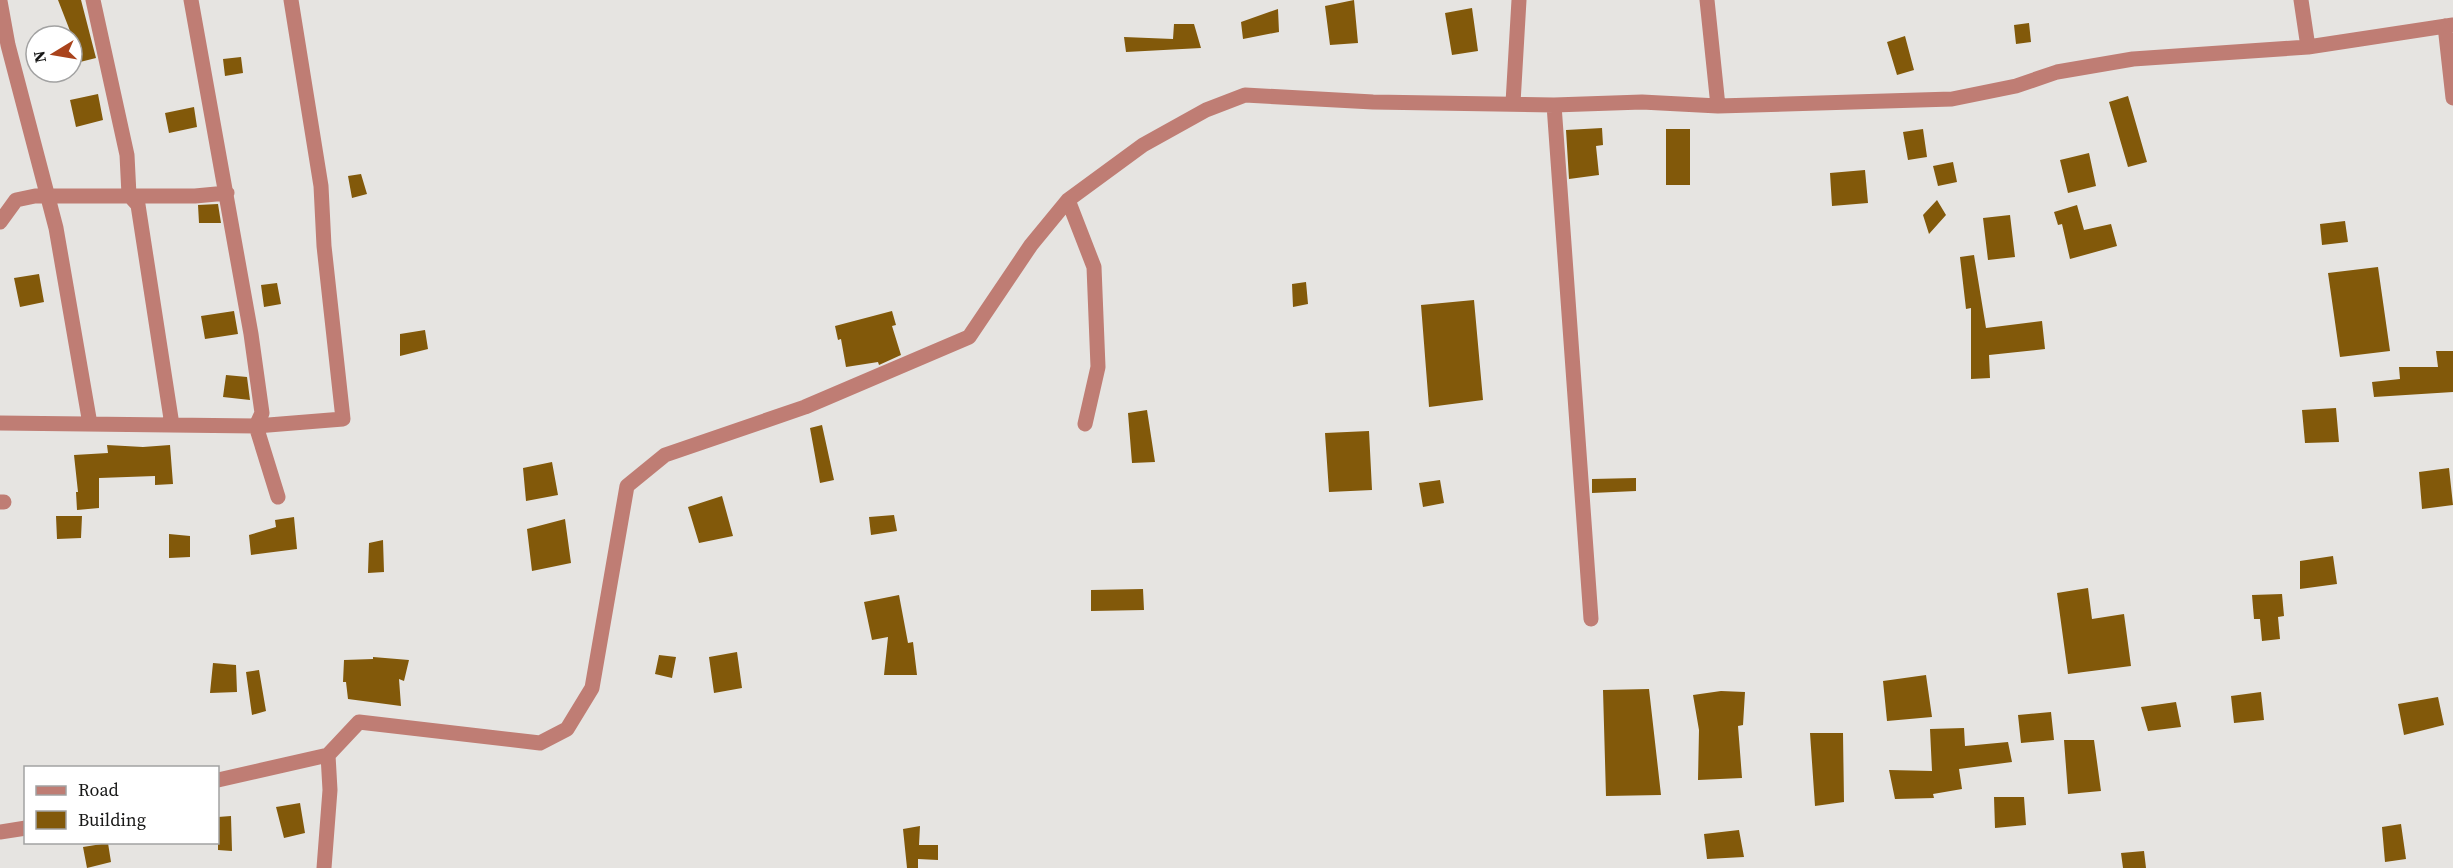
<svg xmlns="http://www.w3.org/2000/svg" width="2453" height="868" viewBox="0 0 2453 868" font-family="'Source Serif 4',serif">
  <style>
    .building { fill: #82590a }
    .lines { fill: none; stroke-linecap: round; stroke-linejoin: round }
    .street { stroke: #bf7d74; stroke-width: 15 }
  </style>
  <rect width="100%" height="100%" fill="#e6e4e1"/>
  <path class="building" d="M 58,0 L 81,0 L 96,58 L 72,64 L 72,36 Z
    M 1354,0 L 1358,43 L 1330,45 L 1325,6 Z
    M 1472,8 L 1478,51 L 1452,55 L 1445,13 Z
    M 1278,9 L 1279,32 L 1243,39 L 1241,22 Z
    M 2029,23 L 2031,42 L 2016,44 L 2014,25 Z
    M 1174,24 L 1194,24 L 1201,48 L 1126,52 L 1124,37 L 1173,39 Z
    M 1905,36 L 1914,70 L 1897,75 L 1887,42 Z
    M 241,57 L 243,73 L 225,76 L 223,59 Z
    M 98,94 L 103,120 L 76,127 L 70,100 Z
    M 2128,96 L 2147,162 L 2128,167 L 2109,102 Z
    M 194,107 L 197,127 L 169,133 L 165,113 Z
    M 1602,128 L 1603,145 L 1596,146 L 1599,175 L 1569,179 L 1566,130 Z
    M 1666,129 L 1690,129 L 1690,185 L 1666,185 Z
    M 1923,129 L 1927,157 L 1908,160 L 1903,132 Z
    M 2089,153 L 2096,186 L 2068,193 L 2060,160 Z
    M 1953,162 L 1957,182 L 1938,186 L 1933,166 Z
    M 1865,170 L 1868,203 L 1832,206 L 1830,173 Z
    M 361,174 L 367,194 L 352,198 L 348,176 Z
    M 1937,200 L 1946,215 L 1929,234 L 1923,215 Z
    M 218,204 L 221,223 L 199,223 L 198,205 Z
    M 2077,205 L 2084,230 L 2111,224 L 2117,246 L 2070,259 L 2062,224 L 2058,225 L 2054,212 Z
    M 2010,215 L 2015,257 L 1988,260 L 1983,218 Z
    M 2345,221 L 2348,242 L 2322,245 L 2320,224 Z
    M 1974,255 L 1986,328 L 2042,321 L 2045,349 L 1989,355 L 1990,378 L 1971,379 L 1971,308 L 1966,309 L 1960,257 Z
    M 2378,267 L 2390,351 L 2340,357 L 2328,273 Z
    M 39,274 L 44,302 L 20,307 L 14,278 Z
    M 1306,282 L 1308,304 L 1293,307 L 1292,284 Z
    M 277,283 L 281,304 L 264,307 L 261,285 Z
    M 1474,300 L 1483,400 L 1429,407 L 1421,305 Z
    M 234,311 L 238,334 L 205,339 L 201,316 Z
    M 892,311 L 896,325 L 892,326 L 901,355 L 879,365 L 878,362 L 846,367 L 841,339 L 838,340 L 835,326 Z
    M 425,330 L 428,349 L 400,356 L 400,334 Z
    M 2436,351 L 2453,351 L 2453,392 L 2374,397 L 2372,382 L 2400,379 L 2399,367 L 2438,367 Z
    M 226,375 L 247,377 L 250,400 L 223,397 Z
    M 2336,408 L 2339,442 L 2305,443 L 2302,410 Z
    M 1147,410 L 1155,462 L 1132,463 L 1128,413 Z
    M 822,425 L 834,480 L 820,483 L 810,428 Z
    M 1369,431 L 1372,490 L 1329,492 L 1325,433 Z
    M 107,445 L 143,447 L 170,445 L 173,484 L 155,485 L 155,476 L 99,478 L 99,508 L 77,510 L 76,492 L 78,492 L 74,455 L 108,453 Z
    M 552,462 L 558,495 L 526,501 L 523,468 Z
    M 2449,468 L 2453,505 L 2422,509 L 2419,472 Z
    M 1636,478 L 1636,491 L 1592,493 L 1592,479 Z
    M 1440,480 L 1444,503 L 1423,507 L 1419,483 Z
    M 722,496 L 733,536 L 699,543 L 688,507 Z
    M 894,515 L 897,531 L 871,535 L 869,517 Z
    M 56,516 L 82,516 L 81,538 L 57,539 Z
    M 294,517 L 297,549 L 251,555 L 249,535 L 276,527 L 275,520 Z
    M 565,519 L 571,563 L 532,571 L 527,529 Z
    M 169,534 L 190,536 L 190,557 L 169,558 Z
    M 383,540 L 384,572 L 368,573 L 369,543 Z
    M 2333,556 L 2337,584 L 2300,589 L 2300,561 Z
    M 2088,588 L 2092,619 L 2124,614 L 2131,666 L 2068,674 L 2057,593 Z
    M 1143,589 L 1144,610 L 1091,611 L 1091,590 Z
    M 2282,594 L 2284,616 L 2278,617 L 2280,639 L 2262,641 L 2260,619 L 2254,619 L 2252,595 Z
    M 899,595 L 908,643 L 913,642 L 917,675 L 884,675 L 888,637 L 872,640 L 864,602 Z
    M 737,652 L 742,688 L 714,693 L 709,657 Z
    M 659,655 L 676,657 L 672,678 L 655,674 Z
    M 373,657 L 409,660 L 404,681 L 399,679 L 401,706 L 348,699 L 346,682 L 343,682 L 344,660 L 373,659 Z
    M 213,663 L 236,665 L 237,692 L 210,693 Z
    M 259,670 L 266,711 L 252,715 L 246,672 Z
    M 1926,675 L 1932,717 L 1887,721 L 1883,681 Z
    M 1649,689 L 1661,795 L 1606,796 L 1603,690 Z
    M 1721,691 L 1745,692 L 1743,725 L 1738,726 L 1742,778 L 1698,780 L 1699,730 L 1693,695 Z
    M 2261,692 L 2264,720 L 2234,723 L 2231,696 Z
    M 2438,697 L 2444,725 L 2404,735 L 2398,704 Z
    M 2176,702 L 2181,727 L 2148,731 L 2141,707 Z
    M 2051,712 L 2054,740 L 2021,743 L 2018,715 Z
    M 1964,728 L 1965,746 L 2008,742 L 2012,762 L 1959,769 L 1962,789 L 1933,794 L 1934,798 L 1895,799 L 1889,770 L 1932,771 L 1930,729 Z
    M 1810,733 L 1843,733 L 1844,802 L 1815,806 Z
    M 2064,740 L 2094,740 L 2101,791 L 2068,794 Z
    M 1994,797 L 2024,797 L 2026,825 L 1995,828 Z
    M 300,803 L 305,833 L 284,838 L 276,807 Z
    M 231,816 L 232,851 L 218,850 L 218,817 Z
    M 2401,824 L 2406,859 L 2385,862 L 2382,827 Z
    M 920,826 L 919,845 L 938,845 L 938,860 L 918,859 L 918,868 L 907,868 L 903,829 Z
    M 1739,830 L 1744,857 L 1707,859 L 1704,834 Z
    M 108,843 L 111,862 L 87,868 L 83,847 Z
    M 2144,851 L 2146,868 L 2123,868 L 2121,853 Z"/>
  <g class="lines">
    <path class="street" d="M 93,0 L 127,155 L 129,195 L 138,205 L 172,425
      M 191,0 L 251,334 L 262,413 L 256,426 L 278,497
      M 1707,0 L 1718,106
      M 2301,0 L 2308,47
      M 0,1 L 8,45 L 56,228 L 90,424
      M 2445,26 L 2453,98
      M 1513,103 L 1519,0
      M 1554,105 L 1591,619
      M 1068,200 L 1094,267 L 1098,367 L 1085,424
      M 0,222 L 16,200 L 35,196 L 195,196 L 227,193
      M 0,423 L 256,426 L 343,419 L 324,246 L 321,186 L 291,0
      M 0,502 L 4,502
      M 218,780 L 328,755 L 359,722 L 540,743 L 567,729 L 592,688 L 627,486 L 665,455 L 805,407 L 969,337 L 1031,245 L 1068,200 L 1143,145 L 1206,110 L 1245,95 L 1373,102 L 1554,105 L 1642,102 L 1718,106 L 1952,99 L 2016,86 L 2057,72 L 2133,59 L 2308,47 L 2453,25
      M 0,832 L 26,828
      M 324,868 L 330,790 L 328,755"/>
  </g>
  <rect x="24" y="766" width="195" height="78" fill="#ffffff" stroke="#a2a2a2" stroke-width="1.5"/>
  <rect x="36" y="786" width="30" height="9" fill="#bf7d74" stroke="#a2a2a2" stroke-width="1.5"/>
  <text x="78" y="796" font-size="18" fill="#171716">Road</text>
  <rect x="36" y="811" width="30" height="18" fill="#82590a" stroke="#a2a2a2" stroke-width="1.5"/>
  <text x="78" y="826" font-size="18" fill="#171716">Building</text>
  <g transform="translate(54 54) rotate(259)"><circle r="28" fill="#ffffff" stroke="#a2a2a2" stroke-width="1.5"/>
  <path d="M0-4.5L10 22L0 15L-10 22Z" fill="#a9431c"/>
  <text y="-9" font-size="16" font-weight="bold" text-anchor="middle" fill="#171716">N</text>
  </g>
</svg>
